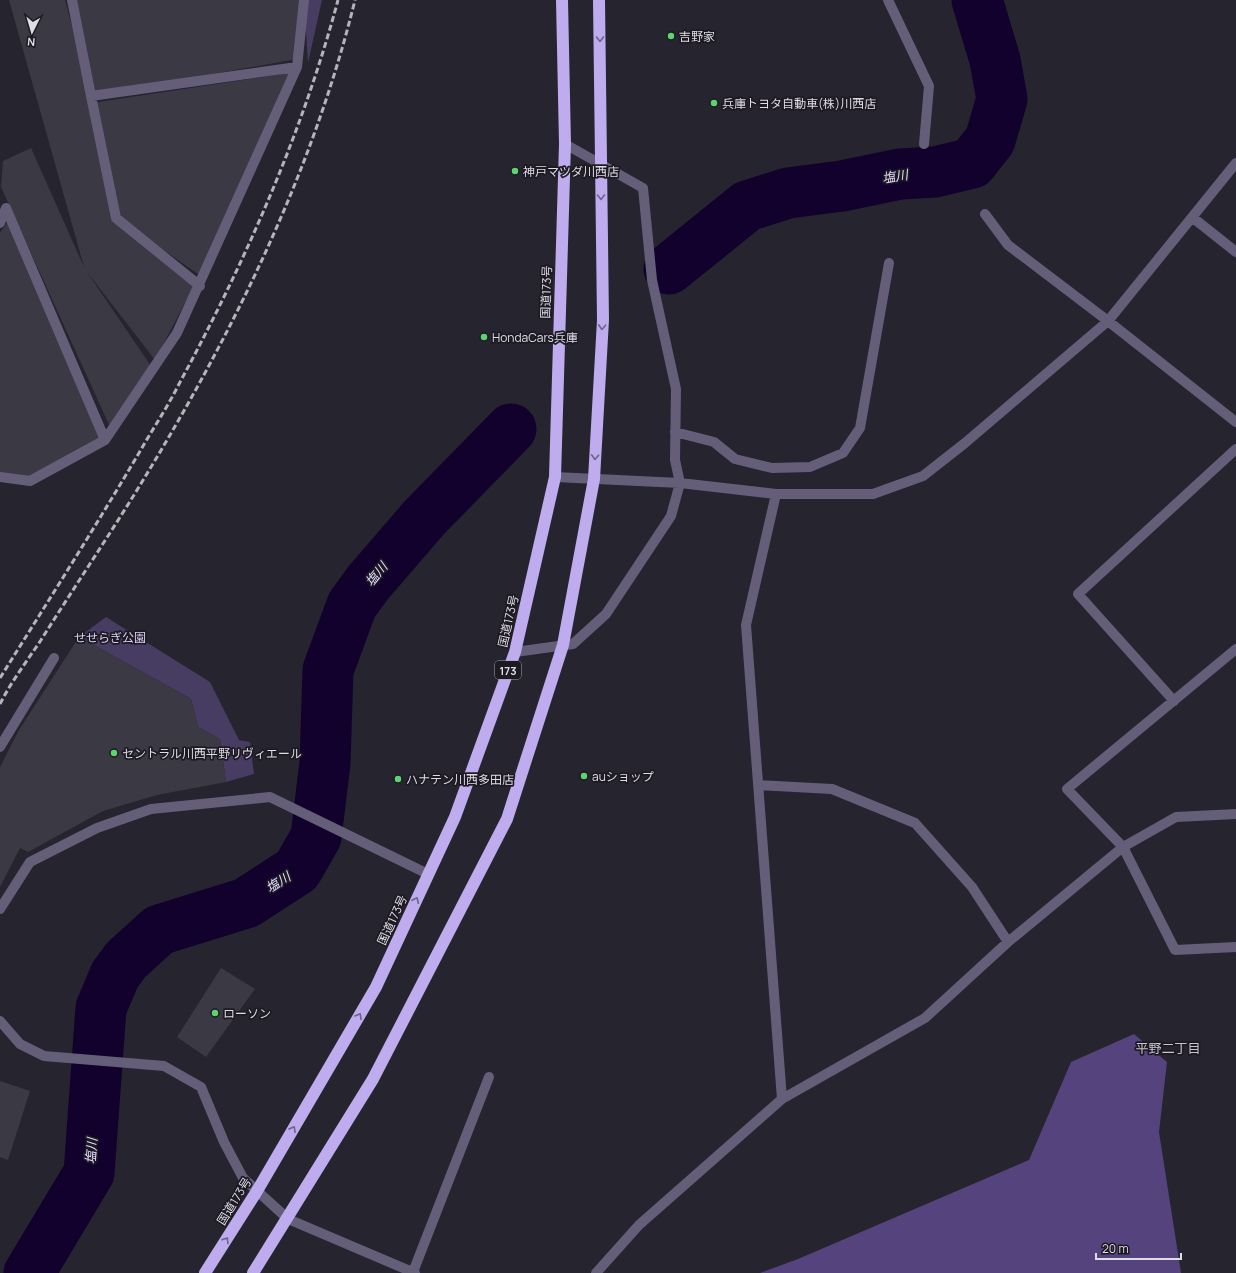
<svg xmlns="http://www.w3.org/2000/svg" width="1236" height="1273" viewBox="0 0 1236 1273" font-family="Manrope,'Noto Sans JP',sans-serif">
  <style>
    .green { fill: #473c62 }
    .forest { fill: #55437d }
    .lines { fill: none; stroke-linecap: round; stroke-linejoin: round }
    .river { stroke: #12002d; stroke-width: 51 }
    .building { fill: #3b3944 }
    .minor { stroke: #655e79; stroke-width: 10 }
    .highway { stroke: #beacee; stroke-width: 12 }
    .rail { stroke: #b5b3bb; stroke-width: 3; stroke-dasharray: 6 3; stroke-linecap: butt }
    .oneway { stroke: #6e6389 }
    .poi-dot { fill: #5ad56f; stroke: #1d1a24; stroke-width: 1.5 }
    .labels { text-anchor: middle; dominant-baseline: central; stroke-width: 3.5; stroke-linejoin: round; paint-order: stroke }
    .shield { fill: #1d1a24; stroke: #a4a2aa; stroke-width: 1 }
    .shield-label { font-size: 11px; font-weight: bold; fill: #dedce4 }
    .poi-label { font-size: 12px; fill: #dedce4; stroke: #1d1a24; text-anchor: start }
    .street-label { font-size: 12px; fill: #dedce4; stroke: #1d1a24 }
    .park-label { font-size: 12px; fill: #dbd2f5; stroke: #1d1a24 }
    .water-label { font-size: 13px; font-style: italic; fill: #e3dafe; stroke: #1d1a24 }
    .neighbourhood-label { font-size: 13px; fill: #c6c2d0; stroke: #1d1a24 }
  </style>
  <rect width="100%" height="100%" fill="#26242e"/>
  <path class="green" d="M 304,0 L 322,0 L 308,63 Z
    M 106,617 L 210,682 L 239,740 L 250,742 L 254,774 L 226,782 L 220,739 L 198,727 L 191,699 L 79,637 Z"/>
  <path class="forest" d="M 1134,1034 L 1167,1062 L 1159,1132 L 1181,1273 L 760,1273 L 798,1259 L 1029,1160 L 1071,1062 Z"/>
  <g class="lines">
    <path class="river" d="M 669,269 L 747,206 L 788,193 L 842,186 L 900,174 L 935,172 L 972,163 L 990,140 L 1002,99 L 995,60 L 977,0
      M 29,1273 L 89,1173 L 101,1008 L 115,975 L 126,960 L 159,930 L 246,903 L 297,870 L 316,837 L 325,763 L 328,670 L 352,605 L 368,583 L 424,518 L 511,429"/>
  </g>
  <path class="building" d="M 9,0 L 65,0 L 92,103 L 295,72 L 204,278 L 120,220 L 196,282 L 155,360 L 87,272 L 151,366 L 111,429 L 1,187 L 3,161 L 31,148 L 84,267 Z
    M 72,0 L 300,0 L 297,59 L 91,96 Z
    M 10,218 L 105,440 L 30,481 L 0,477 L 0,233 Z
    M 79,637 L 191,699 L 198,727 L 220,739 L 226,782 L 157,795 L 103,811 L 28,852 L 20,848 L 0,887 L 0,767 L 19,730 Z
    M 221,968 L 255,989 L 206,1057 L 177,1037 Z
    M 0,1081 L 30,1091 L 8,1160 L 0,1157 Z"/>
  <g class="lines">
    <path class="minor" d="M 72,0 L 91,96 L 297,67
      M 888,0 L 929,86 L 924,144
      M 91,96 L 116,218 L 200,286
      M 985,214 L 1008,245 L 1108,321 L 1236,163
      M 1192,217 L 1236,252
      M 0,223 L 6,208 L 105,440
      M 675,432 L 714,442 L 735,459 L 772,468 L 810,467 L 843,453 L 860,428 L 889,263
      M 0,477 L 30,481 L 105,440 L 177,333 L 297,67 L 304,0
      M 555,477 L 680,483 L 776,494 L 873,494 L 923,476 L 965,443 L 1108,321 L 1236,422
      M 776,494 L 746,625 L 782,1099
      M 1236,649 L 1067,789 L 1123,847 L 1175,950 L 1236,947
      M 515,652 L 573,644 L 606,614 L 671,516 L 680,483 L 675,460 L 676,389 L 652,280 L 643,188 L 565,144
      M 1174,701 L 1078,594 L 1236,449
      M 0,747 L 54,658
      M 759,785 L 832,789 L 915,823 L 972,887 L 1008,942
      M 0,909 L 30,862 L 97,828 L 151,809 L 270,797 L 428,874
      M 0,1021 L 20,1044 L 44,1056 L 164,1066 L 201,1087 L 224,1142 L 243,1178 L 288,1219 L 415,1273
      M 413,1272 L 489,1077
      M 596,1273 L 639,1225 L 782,1099 L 925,1018 L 1008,942 L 1123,847 L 1176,817 L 1236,814"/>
    <path class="highway" d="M 205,1273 L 257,1191 L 376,987 L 455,817 L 515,652 L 555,477 L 565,144 L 562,0
      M 253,1273 L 373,1079 L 507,819 L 563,645 L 594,479 L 603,320 L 599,0"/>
    <path class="rail" d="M 0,678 C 47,603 94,529 139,453 C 152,430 167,408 179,384 C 245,262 302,134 338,0
      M 0,704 C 11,682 27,661 41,640 C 70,594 100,549 129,503 C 226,347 311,179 355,0"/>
  </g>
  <defs><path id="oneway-chevron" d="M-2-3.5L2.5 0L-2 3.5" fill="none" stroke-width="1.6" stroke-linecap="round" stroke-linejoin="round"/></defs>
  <g class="oneway">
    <use href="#oneway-chevron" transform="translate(600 39) rotate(89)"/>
    <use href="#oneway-chevron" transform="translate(601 197) rotate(89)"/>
    <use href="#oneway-chevron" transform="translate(602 327) rotate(93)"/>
    <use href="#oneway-chevron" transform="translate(595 457) rotate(93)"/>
    <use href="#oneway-chevron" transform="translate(416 900) rotate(-65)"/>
    <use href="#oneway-chevron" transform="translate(359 1016) rotate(-60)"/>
    <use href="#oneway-chevron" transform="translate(293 1129) rotate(-60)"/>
    <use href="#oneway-chevron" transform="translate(226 1240) rotate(-58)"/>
  </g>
  <g class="poi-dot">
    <circle cx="671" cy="36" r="4"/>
    <circle cx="714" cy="103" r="4"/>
    <circle cx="515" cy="171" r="4"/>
    <circle cx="484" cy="337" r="4"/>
    <circle cx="114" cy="753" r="4"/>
    <circle cx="584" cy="776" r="4"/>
    <circle cx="398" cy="779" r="4"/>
    <circle cx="215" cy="1013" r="4"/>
  </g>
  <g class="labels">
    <rect class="shield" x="495" y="661" width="26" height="18" rx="3"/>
    <g class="shield-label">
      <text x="508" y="670">173</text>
    </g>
    <g class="poi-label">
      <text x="679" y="36">吉野家</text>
      <text x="722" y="103">兵庫トヨタ自動車(株)川西店</text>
      <text x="523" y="171">神戸マツダ川西店</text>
      <text x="492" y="337">HondaCars兵庫</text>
      <text x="122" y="753">セントラル川西平野リヴィエール</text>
      <text x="592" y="776">auショップ</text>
      <text x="406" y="779">ハナテン川西多田店</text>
      <text x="223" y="1013">ローソン</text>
    </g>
    <g class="street-label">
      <text transform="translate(546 292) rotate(-88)">国道173号</text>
      <text transform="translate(508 621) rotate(-77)">国道173号</text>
      <text transform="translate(392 920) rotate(-65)">国道173号</text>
      <text transform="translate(234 1201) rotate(-58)">国道173号</text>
    </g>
    <g class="park-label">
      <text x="110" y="637">せせらぎ公園</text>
    </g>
    <g class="water-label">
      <text transform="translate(895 176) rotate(-9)">塩川</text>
      <text transform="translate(376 574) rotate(-50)">塩川</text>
      <text transform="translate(278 882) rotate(-33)">塩川</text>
      <text transform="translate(91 1151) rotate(-86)">塩川</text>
    </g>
    <g class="neighbourhood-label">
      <text x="1168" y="1048">平野二丁目</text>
    </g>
  </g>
  <g transform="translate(32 32) rotate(185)" stroke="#1d1a24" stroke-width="3" paint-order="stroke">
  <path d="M0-3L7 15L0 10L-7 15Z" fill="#dedce4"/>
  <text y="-6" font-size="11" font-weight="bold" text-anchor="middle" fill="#dedce4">N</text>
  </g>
  <path d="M1096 1253v6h85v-6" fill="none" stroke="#dedce4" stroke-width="2"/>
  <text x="1102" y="1253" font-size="12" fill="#dedce4" stroke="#1d1a24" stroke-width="3" paint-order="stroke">20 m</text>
</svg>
